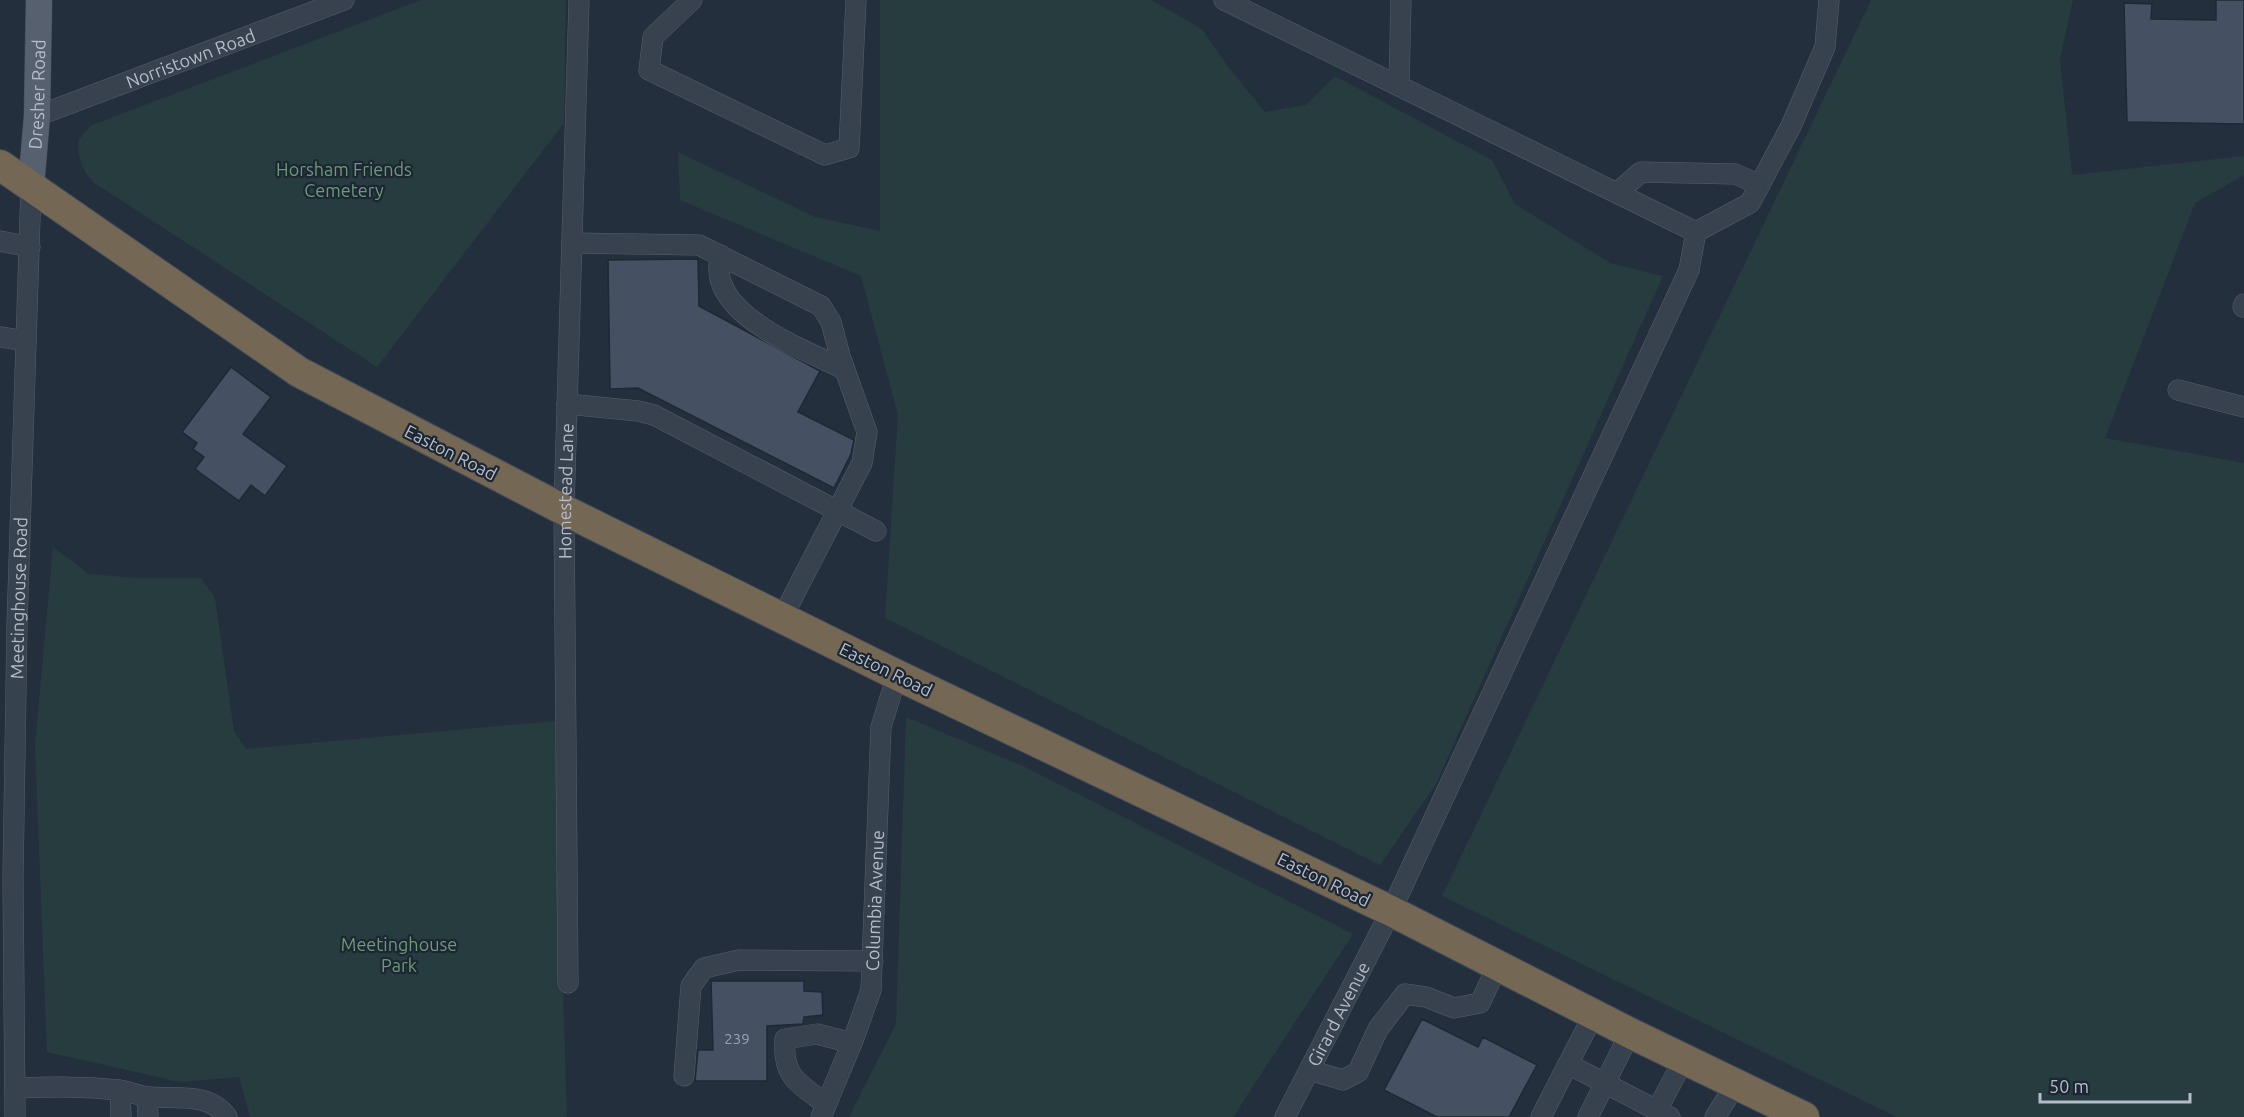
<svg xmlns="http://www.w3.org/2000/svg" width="2244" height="1117" viewBox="0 0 2244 1117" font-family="Ubuntu,sans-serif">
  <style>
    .green { fill: #263c3f }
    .building { fill: #455162; stroke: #1f2835; stroke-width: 1.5 }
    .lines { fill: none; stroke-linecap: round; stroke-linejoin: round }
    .minor-casing { stroke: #565f6c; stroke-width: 21 }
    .major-casing { stroke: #414a57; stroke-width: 27 }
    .highway-casing { stroke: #434c59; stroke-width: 32 }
    .minor { stroke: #38414e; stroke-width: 20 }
    .major { stroke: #56606e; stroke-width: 26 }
    .highway { stroke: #746855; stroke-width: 30 }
    .labels { text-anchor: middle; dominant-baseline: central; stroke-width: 4.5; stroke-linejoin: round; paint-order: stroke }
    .number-label { font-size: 15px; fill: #98a1af }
    .street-label { font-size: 18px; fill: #b4bcc9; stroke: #1d2633 }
    .park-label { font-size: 18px; fill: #6b9a76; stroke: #1d2633 }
  </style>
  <rect width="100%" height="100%" fill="#242f3e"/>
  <path class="green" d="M 421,0 L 566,0 L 564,123 L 377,367 L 93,182 C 81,168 77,158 79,139 L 92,125 Z
    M 880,0 L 1151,0 L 1202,29 L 1229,68 L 1265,112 L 1306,105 L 1335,76 L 1492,160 L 1515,204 L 1610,263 L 1663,276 L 1436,784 L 1380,865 L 885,618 L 898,415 L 861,276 L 680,200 L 678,152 L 815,217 L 880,231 Z
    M 1871,0 L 2073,0 L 2060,59 L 2072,175 L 2244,156 L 2244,175 L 2195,203 L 2105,438 L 2244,463 L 2244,1117 L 1897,1117 L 1442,896 Z
    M 53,547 L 89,574 L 136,578 L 201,578 L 215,598 L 234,731 L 246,749 L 555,721 L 567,1117 L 250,1117 L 239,1077 L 180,1082 L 47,1052 L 35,745 Z
    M 906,717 L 1025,767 L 1353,934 L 1233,1117 L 849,1117 L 896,1024 Z"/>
  <path class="building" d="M 2216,0 L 2244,0 L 2244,124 L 2127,122 L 2124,3 L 2152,4 L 2151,19 L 2216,20 Z
    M 698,259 L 699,306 L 820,371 L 798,412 L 854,440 L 851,454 L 834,488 L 638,388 L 610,389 L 608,260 Z
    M 231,367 L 271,397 L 243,434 L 287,466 L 265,496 L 251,485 L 239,501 L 195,469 L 204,457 L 193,449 L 197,443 L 182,432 Z
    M 711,981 L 804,981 L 804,991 L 822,992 L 823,1015 L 804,1017 L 803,1024 L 767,1026 L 767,1081 L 695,1081 L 698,1050 L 713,1050 Z
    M 1422,1019 L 1478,1047 L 1483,1037 L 1537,1065 L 1509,1117 L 1437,1117 L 1384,1090 Z"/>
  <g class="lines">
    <g class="minor-casing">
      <g id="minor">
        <path d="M 692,0 L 653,37 L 649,70 L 825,155 L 849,148 L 856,0"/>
        <path d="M 1224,0 L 1696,232"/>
        <path d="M 1399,85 L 1401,0"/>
        <path id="s1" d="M 37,116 L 344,0"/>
        <path d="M 1617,193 L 1641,172 L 1735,174 L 1760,185"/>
        <path d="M 0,241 L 30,247"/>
        <path d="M 572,243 L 699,245 L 821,306 L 831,322 L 840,356 L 867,432 L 862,463 L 782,618"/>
        <path d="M 721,255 C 703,313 805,350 844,369"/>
        <path d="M 2243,307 L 2244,304"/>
        <path d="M 0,337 L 26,341"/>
        <path d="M 2178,390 L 2244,407"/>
        <path d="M 567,404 L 638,411 L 654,415 L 876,531"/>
        <path id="s2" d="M 568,983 L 564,510 L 579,0"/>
        <path d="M 1594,1014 L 1568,1064 L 1670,1117"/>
        <path d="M 1309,1070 L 1343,1080 L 1358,1072 L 1378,1029 L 1405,994 L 1426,997 L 1454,1008 L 1480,1003 L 1498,965"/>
        <path d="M 684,1076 L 691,986 L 704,968 L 739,960 L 873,961"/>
        <path d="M 15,1088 C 50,1087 84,1086 118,1090 C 129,1091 139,1096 150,1097 C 176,1099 210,1092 227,1117"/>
        <path d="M 120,1090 L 121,1117"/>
        <path d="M 147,1097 L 148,1117"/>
        <path d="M 826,1104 C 798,1083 782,1077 785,1039 L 817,1034 L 852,1043"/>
        <path d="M 1657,1110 L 1684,1059"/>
        <path id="s3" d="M 15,1117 L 13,878 L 17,625 L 31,187"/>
        <path id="s4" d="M 821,1117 L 854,1038 L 871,990 L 881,727 L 897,675"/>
        <path id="s5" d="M 1285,1117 L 1391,911 L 1689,270 L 1696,232 L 1750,203 L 1791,126 L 1825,47 L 1829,0"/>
        <path d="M 1541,1117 L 1568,1064"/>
        <path d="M 1588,1117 L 1630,1033"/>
        <path d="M 1715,1117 L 1736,1084"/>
      </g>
    </g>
    <g class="major-casing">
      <g id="major">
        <path id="s6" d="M 31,187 L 37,116 L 39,0"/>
      </g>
    </g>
    <g class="highway-casing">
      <path id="highway" d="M 0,165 L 299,372 L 564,510 L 897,675 L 1391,911 L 1630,1033 L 1804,1117"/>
    </g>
    <use href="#minor" class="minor"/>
    <use href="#major" class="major"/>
    <use href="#highway" class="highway"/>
  </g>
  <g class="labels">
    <g class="number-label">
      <text x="737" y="1038">239</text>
    </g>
    <g class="street-label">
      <text stroke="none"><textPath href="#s1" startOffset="164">Norristown Road</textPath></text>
      <text stroke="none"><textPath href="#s6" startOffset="93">Dresher Road</textPath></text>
      <text transform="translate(451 452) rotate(27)">Easton Road</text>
      <text stroke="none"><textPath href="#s2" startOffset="492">Homestead Lane</textPath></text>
      <text stroke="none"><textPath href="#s3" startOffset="519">Meetinghouse Road</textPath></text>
      <text transform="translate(886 669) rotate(26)">Easton Road</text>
      <text transform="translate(1324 879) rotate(26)">Easton Road</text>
      <text stroke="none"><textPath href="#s4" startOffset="226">Columbia Avenue</textPath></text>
      <text stroke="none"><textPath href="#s5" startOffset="116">Girard Avenue</textPath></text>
    </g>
    <g class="park-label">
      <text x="344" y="169">Horsham Friends<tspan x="344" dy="21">Cemetery</tspan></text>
      <text x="399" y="944">Meetinghouse<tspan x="399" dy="21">Park</tspan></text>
    </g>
  </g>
  <path d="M2040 1093v9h150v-9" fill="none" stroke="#b4bcc9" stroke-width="3"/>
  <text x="2049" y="1093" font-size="18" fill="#b4bcc9" stroke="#1d2633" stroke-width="4.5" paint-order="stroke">50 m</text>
</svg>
